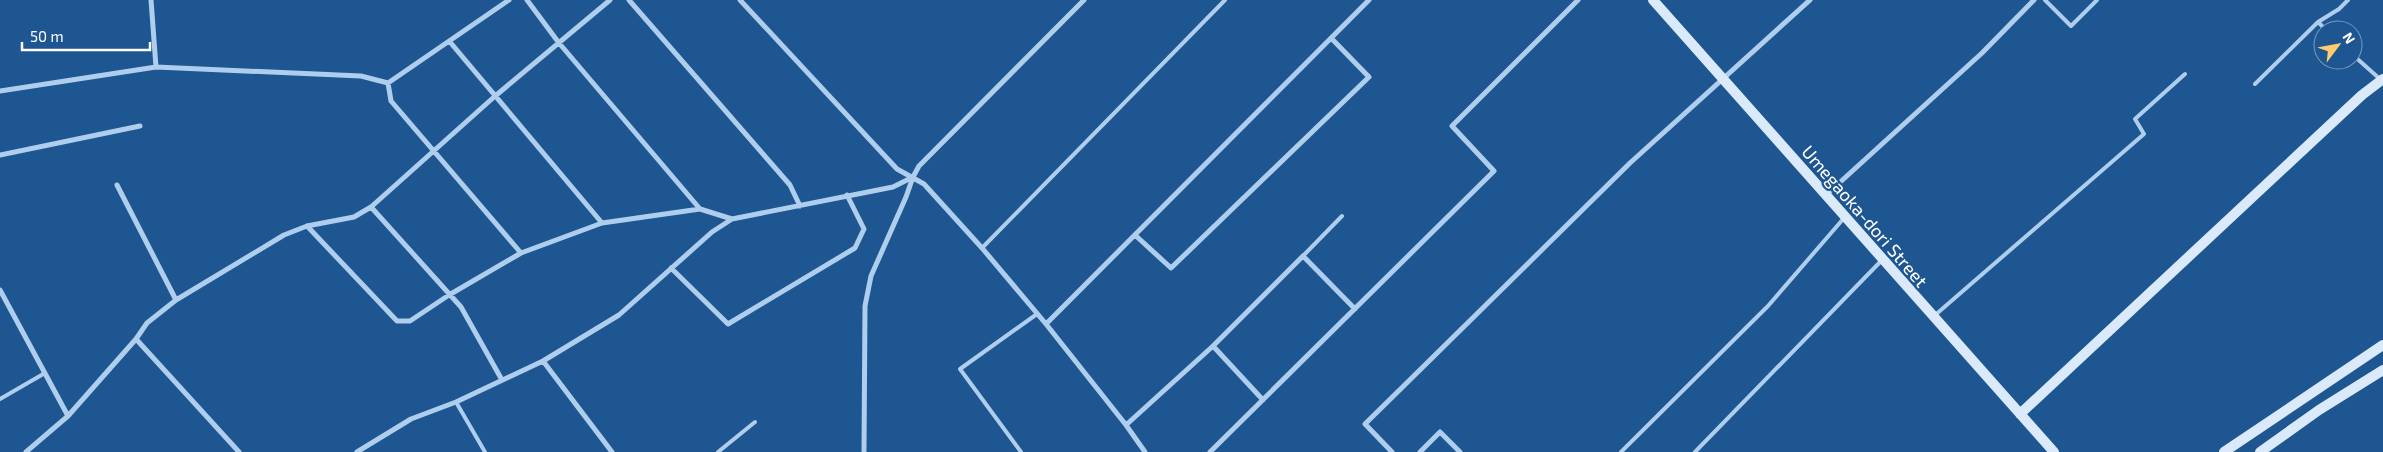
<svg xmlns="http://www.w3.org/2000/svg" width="2383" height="452" viewBox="0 0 2383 452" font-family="'Exo 2',sans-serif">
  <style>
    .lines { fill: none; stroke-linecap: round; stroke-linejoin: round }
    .lane { stroke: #afceee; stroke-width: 4 }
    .street { stroke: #afceee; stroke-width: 5 }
    .secondary { stroke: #dbeafa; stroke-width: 10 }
    .labels { text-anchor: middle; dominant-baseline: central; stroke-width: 4.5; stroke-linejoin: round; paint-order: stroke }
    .street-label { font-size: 18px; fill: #fff; stroke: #1e5691 }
  </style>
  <rect width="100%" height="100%" fill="#1e5691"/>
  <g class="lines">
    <path class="lane" d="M 2045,0 L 2071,26 L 2097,0
      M 2318,22 L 2326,30
      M 2353,55 L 2381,80
      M 2255,84 L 2318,22 L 2339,9 L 2348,0
      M 982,248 L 1225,0
      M 1303,256 L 1342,216
      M 1934,316 L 2144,134 L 2135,119 L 2185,74
      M 0,399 L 45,373
      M 456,402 L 485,452
      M 718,452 L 755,422
      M 1021,452 L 960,369 L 1037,314
      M 1621,452 L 1768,306 L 1844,218
      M 1695,452 L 1882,260"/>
    <path class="street" d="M 151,0 L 156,67
      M 527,0 L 559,43 L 700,209
      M 629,0 L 790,185 L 800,206
      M 740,0 L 897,169 L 924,184 L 982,248 L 1046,324 L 1126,425 L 1145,452
      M 450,42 L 602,223
      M 388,83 L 391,101 L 521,253
      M 0,91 L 156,67 L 361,76 L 388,83 L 509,0
      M 0,155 L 140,126
      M 117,185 L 176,300
      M 1826,195 L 1982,53 L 2034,0
      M 371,207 L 461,307 L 502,380
      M 307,226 L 397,321 L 410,321 L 449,295 L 521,253 L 602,223 L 700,209 L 732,219
      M 1135,235 L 1171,268 L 1369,77 L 1331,38
      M 671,268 L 728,324 L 855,248 L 864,229 L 847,195
      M 0,290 L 68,416
      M 1046,324 L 1369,0
      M 136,339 L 239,452
      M 1213,346 L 1263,400
      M 543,361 L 612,452
      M 1126,425 L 1213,346 L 1303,256 L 1355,309
      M 26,452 L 68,416 L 136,339 L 147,323 L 176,300 L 284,235 L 307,226 L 354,217 L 371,207 L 494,97 L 610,0
      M 357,452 L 411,419 L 456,402 L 543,361 L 619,315 L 712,232 L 732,219 L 893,187 L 913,177
      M 864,452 L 865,306 L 871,276 L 906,197 L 913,177 L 919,166 L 1084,0
      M 1210,452 L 1494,171 L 1452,126 L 1578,0
      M 1392,452 L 1365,424 L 1630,163 L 1810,0
      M 1420,452 L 1440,432 L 1460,452"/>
    <path class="secondary" d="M 1653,0 L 2054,452
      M 2020,414 L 2362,95 L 2383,79
      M 2224,452 L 2383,345
      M 2260,452 L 2319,410 L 2383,370"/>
  </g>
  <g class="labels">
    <g class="street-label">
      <text transform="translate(1865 216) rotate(49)">Umegaoka-dori Street</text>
    </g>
  </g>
  <g transform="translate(2338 45) rotate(58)"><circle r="24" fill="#1e5691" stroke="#789abd"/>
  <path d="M0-4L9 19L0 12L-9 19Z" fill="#fccc6e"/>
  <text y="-8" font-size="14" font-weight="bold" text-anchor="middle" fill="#ffffff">N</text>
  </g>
  <path d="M22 42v8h128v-8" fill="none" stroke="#ffffff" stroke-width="2.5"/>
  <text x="30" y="42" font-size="15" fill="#ffffff" stroke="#1e5691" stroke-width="4" paint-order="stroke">50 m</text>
</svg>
